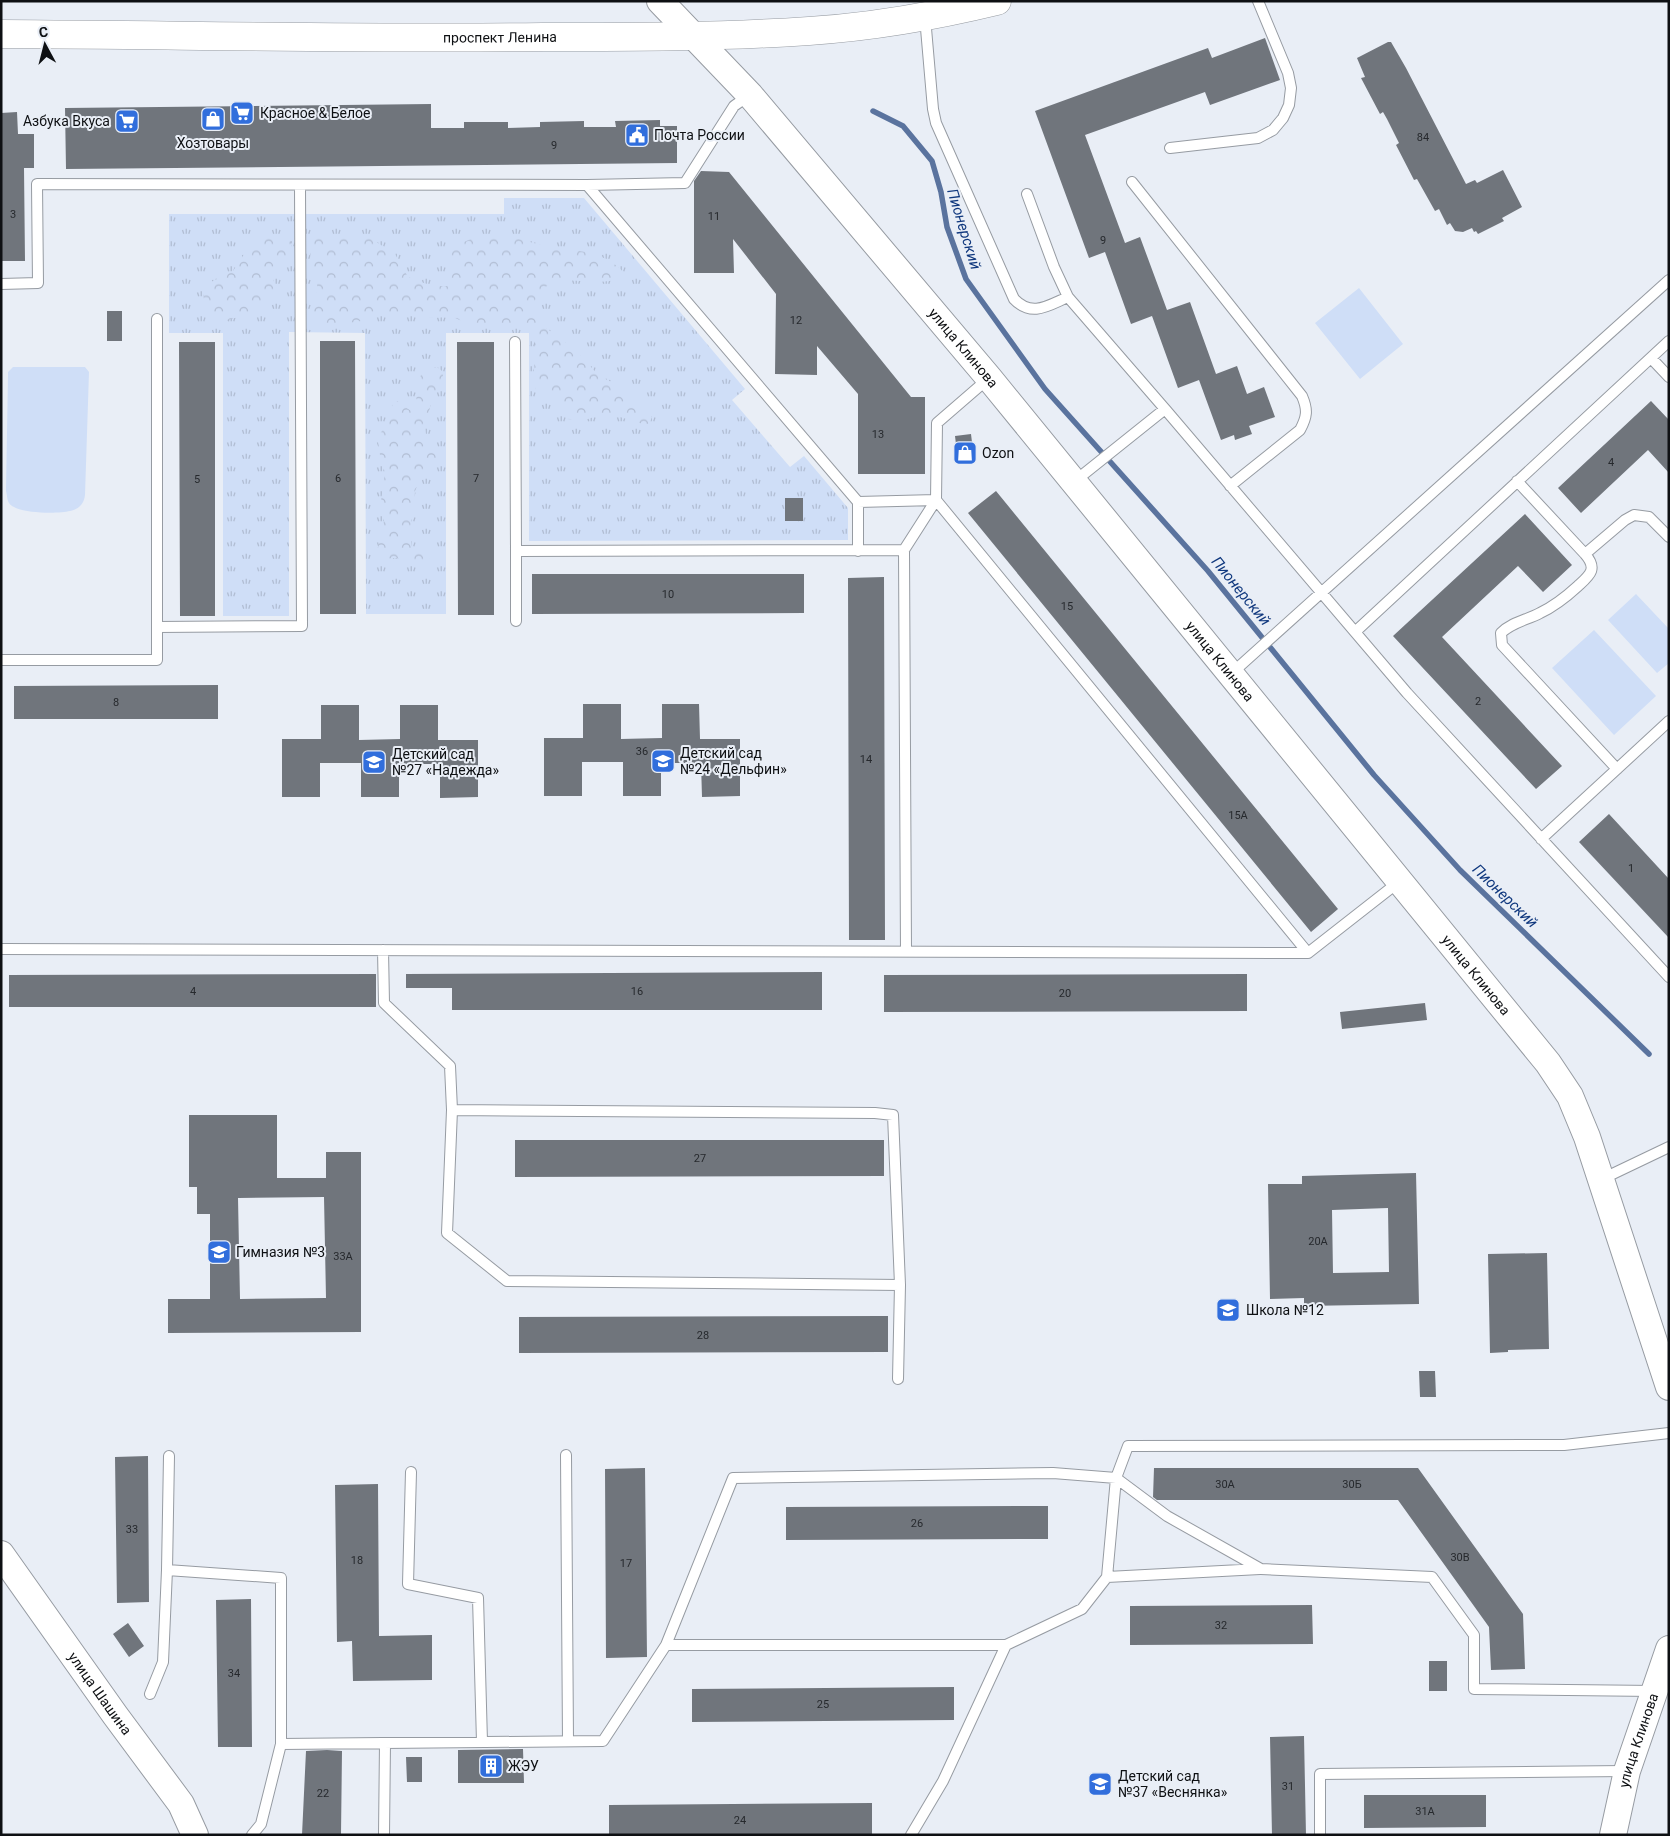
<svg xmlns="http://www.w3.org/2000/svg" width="1670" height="1836" viewBox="0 0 1670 1836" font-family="Roboto,sans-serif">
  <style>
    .grass { fill: url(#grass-tufts) }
    .forest { fill: url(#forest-crowns) }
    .park { fill: #cfdef7 }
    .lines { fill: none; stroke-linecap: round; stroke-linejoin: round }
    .stream { stroke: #5a739e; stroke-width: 5.5 }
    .building { fill: #70757c; fill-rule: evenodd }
    .service-casing { stroke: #969ba2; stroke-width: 12 }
    .tertiary-casing { stroke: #969ba2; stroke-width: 28 }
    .primary-casing { stroke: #969ba2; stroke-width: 29 }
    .service { stroke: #fff; stroke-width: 10 }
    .tertiary { stroke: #fff; stroke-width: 26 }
    .primary { stroke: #fff; stroke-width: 28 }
    .labels { text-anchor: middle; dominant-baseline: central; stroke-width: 4; stroke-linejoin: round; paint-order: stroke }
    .number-label { font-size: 11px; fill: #26292d }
    .street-label { font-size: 14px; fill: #0e1013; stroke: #e9eef6 }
    .poi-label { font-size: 14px; fill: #0e1013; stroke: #e9eef6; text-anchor: start }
    .water-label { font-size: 15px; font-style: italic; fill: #10387e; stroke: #e9eef6 }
  </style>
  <defs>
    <pattern id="grass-tufts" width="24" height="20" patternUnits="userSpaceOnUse" patternTransform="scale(1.25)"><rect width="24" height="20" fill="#cfdef7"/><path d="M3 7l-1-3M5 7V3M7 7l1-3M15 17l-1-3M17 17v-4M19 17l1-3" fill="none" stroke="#b1bdd3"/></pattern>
    <pattern id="forest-crowns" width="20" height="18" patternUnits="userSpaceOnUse" patternTransform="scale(1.25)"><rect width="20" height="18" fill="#cfdef7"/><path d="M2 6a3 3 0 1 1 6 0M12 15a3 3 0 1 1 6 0" fill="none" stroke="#b1bdd3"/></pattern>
  </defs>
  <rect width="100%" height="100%" fill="#e9eef6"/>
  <path class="grass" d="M 504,198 L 584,198 L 745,389 L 732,400 L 790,467 L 804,456 L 848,508 L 848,540 L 529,541 L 529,333 L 446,333 L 446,614 L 366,614 L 365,333 L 289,332 L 289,616 L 223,616 L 223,333 L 169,333 L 169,214 L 504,214 Z"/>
  <path class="forest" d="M 286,234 L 292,244 L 290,257 L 272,271 L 272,278 L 278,289 L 276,301 L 251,313 L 225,321 C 210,314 205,310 203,293 L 211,282 L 233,271 L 253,241 L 263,236 Z
    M 332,234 L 367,236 L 395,254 L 408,277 L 432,286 L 450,286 C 452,275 446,256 453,248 C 459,243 478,236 485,235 C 505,234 524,241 542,245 C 570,250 605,250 624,273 L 619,280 L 599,282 L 562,280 L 552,283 L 537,292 L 535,301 L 535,311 L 542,325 L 577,351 L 599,376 L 620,386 L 644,406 L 652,417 L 649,424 L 643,424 L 610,414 L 603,414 L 582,421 L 567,419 L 561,402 L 537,393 C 536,389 534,385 534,381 C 532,365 543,335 524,325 L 473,326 L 453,317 L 428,318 L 414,313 L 393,312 L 384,313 L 361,321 L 342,324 L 319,323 L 314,320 L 311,311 L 313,301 L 318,289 L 310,254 L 315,237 Z
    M 437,367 L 442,371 L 443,376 L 432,399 L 425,428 L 427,442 L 437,451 L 438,465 L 419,482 L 415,491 L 414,510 L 410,527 L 412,548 C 420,548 428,545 433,554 L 427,563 L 419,565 L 396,558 L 382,559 L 377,551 L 384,521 L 381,501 L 385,473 L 380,455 L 378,441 L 381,432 L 388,425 L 393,402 C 403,398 403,407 410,410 L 416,405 C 417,396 416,377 424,372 C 428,369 433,368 437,367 Z"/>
  <path class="park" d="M 1359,288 L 1403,344 L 1360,379 L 1315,323 Z
    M 13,367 L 85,367 L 89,372 L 85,495 C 84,504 79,509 70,511 C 58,514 16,514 9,503 C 7,500 7,494 6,491 L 8,375 L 8,372 Z
    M 1636,594 L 1669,629 L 1669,663 L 1657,673 L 1608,620 Z
    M 1594,630 L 1656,696 L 1614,735 L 1552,668 Z"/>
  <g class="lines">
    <path class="stream" d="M 873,111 L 903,126 L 932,161 L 941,192 L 947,227 L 966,279 L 1045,389 L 1208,571 L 1374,775 L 1460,870 L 1649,1054"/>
  </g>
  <path class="building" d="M 1265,38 L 1280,80 L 1210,105 L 1205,92 L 1085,135 L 1125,243 L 1140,237 L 1167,310 L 1190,302 L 1216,374 L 1237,366 L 1247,394 L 1264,387 L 1275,417 L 1249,426 L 1252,434 L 1235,440 L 1234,435 L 1221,440 L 1199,380 L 1178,388 L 1152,316 L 1131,324 L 1105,252 L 1089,258 L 1035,111 L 1208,48 L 1212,58 Z
    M 1388,42 L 1391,42 L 1406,68 L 1466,184 L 1475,180 L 1477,183 L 1503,170 L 1522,207 L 1502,218 L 1504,221 L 1478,234 L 1476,231 L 1474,232 L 1472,228 L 1463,232 L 1455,231 L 1450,223 L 1447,225 L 1439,209 L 1435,211 L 1417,179 L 1414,180 L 1396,145 L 1399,143 L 1387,119 L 1383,112 L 1380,114 L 1361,78 L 1365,77 L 1357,58 Z
    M 431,104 L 431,128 L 464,128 L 464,122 L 508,122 L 508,128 L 540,127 L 540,122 L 584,121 L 584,127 L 616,127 L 615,121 L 660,120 L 660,126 L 677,126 L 677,163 L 66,169 L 65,108 Z
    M 17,112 L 18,134 L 34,134 L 34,168 L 24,168 L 25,261 L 1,261 L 1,113 Z
    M 701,171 L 729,172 L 911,397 L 925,397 L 925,474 L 858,474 L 858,394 L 817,346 L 817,375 L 775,374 L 776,294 L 733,239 L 734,273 L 694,273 L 694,181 Z
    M 107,311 L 122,311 L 122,341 L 107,341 Z
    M 320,341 L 355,341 L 356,614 L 320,614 Z
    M 179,342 L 215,342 L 215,616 L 180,616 Z
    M 457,342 L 494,342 L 494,615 L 458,615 Z
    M 1651,401 L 1669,420 L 1669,473 L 1648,450 L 1581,513 L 1558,488 Z
    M 971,434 L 974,459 L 958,461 L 955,436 Z
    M 996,491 L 1338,909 L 1311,932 L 968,513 Z
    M 785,498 L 803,498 L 803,521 L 785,521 Z
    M 1525,514 L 1572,565 L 1543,592 L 1518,566 L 1442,637 L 1562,766 L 1536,789 L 1393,636 Z
    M 532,574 L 804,574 L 804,613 L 532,614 Z
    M 884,577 L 885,940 L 849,940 L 848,578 Z
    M 218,685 L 218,719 L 14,719 L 14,686 Z
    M 583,704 L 621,704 L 621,739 L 662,738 L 662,704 L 699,704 L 700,739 L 740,739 L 740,796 L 702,797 L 701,763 L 661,763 L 661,796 L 623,796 L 623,762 L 582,762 L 582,796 L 544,796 L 544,738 L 583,738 Z
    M 321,705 L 359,705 L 359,740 L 400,739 L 400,705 L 438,705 L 438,740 L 478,740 L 478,797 L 440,798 L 440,764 L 399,764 L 399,797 L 361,797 L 361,763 L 320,763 L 320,797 L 282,797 L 282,739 L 321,739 Z
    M 1609,814 L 1669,879 L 1669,938 L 1579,842 Z
    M 822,972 L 822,1010 L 452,1010 L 452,988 L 406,988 L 406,974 Z
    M 376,974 L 376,1007 L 9,1007 L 9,975 Z
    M 1247,974 L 1247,1011 L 884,1012 L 884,975 Z
    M 1425,1003 L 1427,1020 L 1342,1029 L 1340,1012 Z
    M 189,1115 L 277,1115 L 277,1178 L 326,1178 L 326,1152 L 361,1152 L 361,1332 L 168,1333 L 168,1299 L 210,1299 L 210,1214 L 197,1214 L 197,1187 L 189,1187 ZM 324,1197 L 326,1298 L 240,1299 L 238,1198 Z
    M 515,1140 L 884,1140 L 884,1176 L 515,1177 Z
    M 1416,1173 L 1419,1304 L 1304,1306 L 1304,1298 L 1270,1299 L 1268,1184 L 1302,1184 L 1302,1176 ZM 1388,1208 L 1389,1272 L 1333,1273 L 1332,1210 Z
    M 1547,1253 L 1549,1349 L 1508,1350 L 1508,1352 L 1490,1353 L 1488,1254 Z
    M 888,1316 L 888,1352 L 519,1353 L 519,1317 Z
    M 1419,1371 L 1435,1371 L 1436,1397 L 1420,1397 Z
    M 148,1456 L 149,1602 L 117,1603 L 115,1457 Z
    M 645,1468 L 647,1657 L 606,1658 L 605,1469 Z
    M 1154,1468 L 1418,1468 L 1523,1614 L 1525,1669 L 1491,1670 L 1489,1627 L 1398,1500 L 1157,1500 L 1153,1497 Z
    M 378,1484 L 379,1636 L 432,1635 L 432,1680 L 353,1681 L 352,1641 L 337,1642 L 335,1485 Z
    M 1048,1506 L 1048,1539 L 786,1540 L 786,1507 Z
    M 251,1599 L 252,1747 L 218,1747 L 216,1600 Z
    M 1312,1605 L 1313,1644 L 1130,1645 L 1130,1606 Z
    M 128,1623 L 144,1646 L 129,1657 L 113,1634 Z
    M 1429,1661 L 1447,1661 L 1447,1691 L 1429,1691 Z
    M 954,1687 L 954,1720 L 692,1722 L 692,1689 Z
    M 1304,1736 L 1306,1835 L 1272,1835 L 1270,1737 Z
    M 523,1749 L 524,1783 L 458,1783 L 458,1750 Z
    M 327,1750 L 342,1751 L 341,1835 L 302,1835 L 306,1751 Z
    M 406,1757 L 422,1757 L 422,1782 L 407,1782 Z
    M 1364,1795 L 1486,1795 L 1486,1827 L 1364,1828 Z
    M 872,1803 L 872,1835 L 609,1835 L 609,1805 Z"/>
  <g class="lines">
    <g class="service-casing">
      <path id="service" d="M 925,17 L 933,109 L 936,123 L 1014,299 C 1032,318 1049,305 1068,297
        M 1170,148 L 1258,138 L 1273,130 L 1283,118 L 1289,105 L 1291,88 L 1288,73 L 1258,1
        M 1132,182 L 1302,396 C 1308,410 1307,417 1300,430 L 1230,486
        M 587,185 L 685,183 L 734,106 L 748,96
        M 1027,194 L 1054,267 L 1068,297 L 1165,409
        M 1,284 L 38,283 L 37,184 L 587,185 L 858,502 L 858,551
        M 515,342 L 516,551
        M 1651,358 L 1669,377
        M 1075,481 L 1165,409 L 1407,693 L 1669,977
        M 1517,481 L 1585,554 C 1598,569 1590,575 1578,586 C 1566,597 1555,606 1540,613 C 1527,620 1512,622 1501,633 L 1502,645 L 1617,769
        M 858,502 L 936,500 L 937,423 L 989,378
        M 1585,554 L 1625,520 L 1634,515 L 1649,517 L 1669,537
        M 516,621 L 516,551 L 904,550
        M 157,627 L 302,626 L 300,185
        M 1355,632 L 1669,341
        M 1,660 L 157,660 L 157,319
        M 1232,673 L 1669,280
        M 1541,839 L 1669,721
        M 1,949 L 1308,953 L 1400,881
        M 383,950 L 384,1003 L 450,1066 L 452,1110 L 447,1233 L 507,1281 L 900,1285
        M 906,952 L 904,550 L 936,500 L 1308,953
        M 452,1110 L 875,1113 L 893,1115 L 900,1285 L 898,1379
        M 1602,1179 L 1669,1147
        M 566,1455 L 568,1741
        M 411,1472 L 408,1584 L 478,1598 L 482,1742
        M 167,1570 L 281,1578 L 281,1744 L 261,1824 L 252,1835
        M 1107,1577 L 1260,1569
        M 666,1645 L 733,1478 L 1053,1473 L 1116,1478 L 1167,1516 L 1261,1569 L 1432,1577 L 1474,1635 L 1474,1689 L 1654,1691
        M 150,1694 L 163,1662 L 167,1570 L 169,1456
        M 281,1744 L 603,1741 L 666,1645 L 1006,1645
        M 384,1835 L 385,1743
        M 911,1835 L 943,1781 L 1006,1645 L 1082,1609 L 1107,1577 L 1116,1478 L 1128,1446 L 1564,1445 L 1669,1433
        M 1320,1835 L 1320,1774 L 1626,1771"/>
    </g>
    <g class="tertiary-casing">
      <g id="tertiary">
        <path id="s1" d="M 660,1 L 750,95 L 989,378 L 1548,1063 L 1570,1096 L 1587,1137 L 1669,1387"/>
        <path id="s2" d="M 1,1554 L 115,1715 L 181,1804 L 195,1835"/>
        <path id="s3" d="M 1613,1835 L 1627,1771 L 1669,1649"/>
      </g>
    </g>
    <g class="primary-casing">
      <g id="primary">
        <path id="s4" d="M 1,34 C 182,35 362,39 543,37 C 631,37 720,37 809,31 C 872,27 935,16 997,1"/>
      </g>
    </g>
    <use href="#service" class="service"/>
    <use href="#tertiary" class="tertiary"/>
    <use href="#primary" class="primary"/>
  </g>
  <defs>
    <g id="supermarket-square" transform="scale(1.25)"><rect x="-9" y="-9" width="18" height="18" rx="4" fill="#316edc" stroke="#e9eef6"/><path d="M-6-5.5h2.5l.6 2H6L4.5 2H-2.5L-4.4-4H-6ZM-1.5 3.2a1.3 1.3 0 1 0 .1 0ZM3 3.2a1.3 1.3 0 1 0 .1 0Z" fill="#fff"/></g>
    <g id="shop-square" transform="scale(1.25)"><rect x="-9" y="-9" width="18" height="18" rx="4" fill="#316edc" stroke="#e9eef6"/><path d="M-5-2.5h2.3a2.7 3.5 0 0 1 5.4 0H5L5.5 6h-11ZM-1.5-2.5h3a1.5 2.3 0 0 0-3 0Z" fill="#fff"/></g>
    <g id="civic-square" transform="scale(1.25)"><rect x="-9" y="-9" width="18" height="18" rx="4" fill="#316edc" stroke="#e9eef6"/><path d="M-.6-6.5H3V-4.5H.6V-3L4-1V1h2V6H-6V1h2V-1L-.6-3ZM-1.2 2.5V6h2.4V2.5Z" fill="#fff"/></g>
    <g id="school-square" transform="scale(1.25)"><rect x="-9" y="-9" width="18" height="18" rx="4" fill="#316edc" stroke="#e9eef6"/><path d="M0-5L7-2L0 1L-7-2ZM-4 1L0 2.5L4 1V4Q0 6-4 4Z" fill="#fff"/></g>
    <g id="building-square" transform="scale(1.25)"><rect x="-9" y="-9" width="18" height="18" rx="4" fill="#316edc" stroke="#e9eef6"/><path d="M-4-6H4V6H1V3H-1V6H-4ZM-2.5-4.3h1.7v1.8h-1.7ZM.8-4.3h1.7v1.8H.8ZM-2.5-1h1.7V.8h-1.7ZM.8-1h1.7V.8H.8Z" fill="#fff"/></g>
  </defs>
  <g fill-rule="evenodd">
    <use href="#supermarket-square" x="242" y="113"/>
    <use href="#shop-square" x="213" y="119"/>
    <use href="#supermarket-square" x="127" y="121"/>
    <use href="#civic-square" x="637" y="135"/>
    <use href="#shop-square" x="965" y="453"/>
    <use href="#school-square" x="663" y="761"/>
    <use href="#school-square" x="374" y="762"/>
    <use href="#school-square" x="219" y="1252"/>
    <use href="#school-square" x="1228" y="1310"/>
    <use href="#building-square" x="491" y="1766"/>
    <use href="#school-square" x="1100" y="1784"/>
  </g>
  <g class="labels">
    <g class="number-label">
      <text x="1423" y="137">84</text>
      <text x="554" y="145">9</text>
      <text x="13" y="214">3</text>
      <text x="714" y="216">11</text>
      <text x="1103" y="240">9</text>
      <text x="796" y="320">12</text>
      <text x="878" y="434">13</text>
      <text x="1611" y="462">4</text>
      <text x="338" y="478">6</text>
      <text x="476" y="478">7</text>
      <text x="197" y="479">5</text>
      <text x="668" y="594">10</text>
      <text x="1067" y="606">15</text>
      <text x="1478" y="701">2</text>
      <text x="116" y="702">8</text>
      <text x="642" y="751">36</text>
      <text x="866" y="759">14</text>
      <text x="1238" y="815">15А</text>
      <text x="1631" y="868">1</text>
      <text x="193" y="991">4</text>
      <text x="637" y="991">16</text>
      <text x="1065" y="993">20</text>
      <text x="700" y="1158">27</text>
      <text x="1318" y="1241">20А</text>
      <text x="343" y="1256">33А</text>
      <text x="703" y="1335">28</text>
      <text x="1225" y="1484">30А</text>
      <text x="1352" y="1484">30Б</text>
      <text x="917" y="1523">26</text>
      <text x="132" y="1529">33</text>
      <text x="1460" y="1557">30В</text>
      <text x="357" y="1560">18</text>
      <text x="626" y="1563">17</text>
      <text x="1221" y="1625">32</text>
      <text x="234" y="1673">34</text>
      <text x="823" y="1704">25</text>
      <text x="1288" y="1786">31</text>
      <text x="323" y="1793">22</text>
      <text x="1425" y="1811">31А</text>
      <text x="740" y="1820">24</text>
    </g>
    <g class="street-label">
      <text stroke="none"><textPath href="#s4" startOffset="499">проспект Ленина</textPath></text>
      <text stroke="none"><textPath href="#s1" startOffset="461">улица Клинова</textPath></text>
      <text stroke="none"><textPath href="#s1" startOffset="866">улица Клинова</textPath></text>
      <text stroke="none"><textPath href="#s1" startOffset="1271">улица Клинова</textPath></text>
      <text stroke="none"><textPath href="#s2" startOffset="171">улица Шашина</textPath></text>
      <text stroke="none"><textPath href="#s3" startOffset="98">улица Клинова</textPath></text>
    </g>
    <g class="poi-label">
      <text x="260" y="113">Красное &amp; Белое</text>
      <text x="110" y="121" text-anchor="end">Азбука Вкуса</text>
      <text x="654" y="135">Почта России</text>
      <text x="213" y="143" text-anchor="middle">Хозтовары</text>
      <text x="982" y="453">Ozon</text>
      <text x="680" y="753">Детский сад<tspan x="680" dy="16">№24 «Дельфин»</tspan></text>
      <text x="392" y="754">Детский сад<tspan x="392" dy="16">№27 «Надежда»</tspan></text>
      <text x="236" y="1252">Гимназия №3</text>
      <text x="1246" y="1310">Школа №12</text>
      <text x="508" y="1766">ЖЭУ</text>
      <text x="1118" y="1776">Детский сад<tspan x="1118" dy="16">№37 «Веснянка»</tspan></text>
    </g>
    <g class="water-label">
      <text transform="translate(964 229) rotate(73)">Пионерский</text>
      <text transform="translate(1241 591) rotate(51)">Пионерский</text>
      <text transform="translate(1505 896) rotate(44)">Пионерский</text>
    </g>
  </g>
  <rect width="1670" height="1836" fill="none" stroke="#0e1013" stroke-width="5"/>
  <g transform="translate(45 45) rotate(353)" stroke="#e9eef6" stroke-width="4" paint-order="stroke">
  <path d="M0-4L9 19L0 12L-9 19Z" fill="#0e1013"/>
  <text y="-8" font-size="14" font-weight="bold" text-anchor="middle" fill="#0e1013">С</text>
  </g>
</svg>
